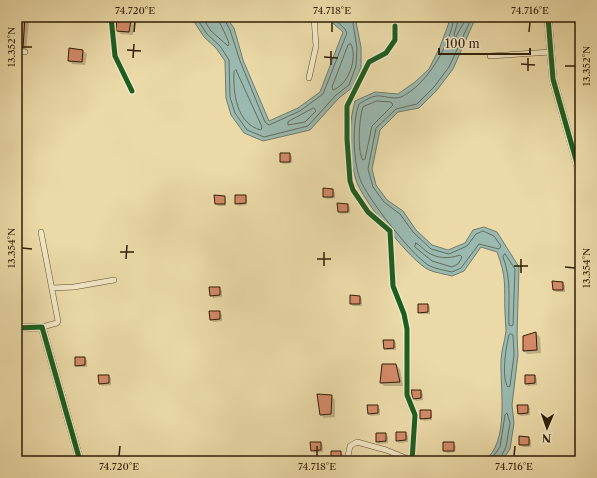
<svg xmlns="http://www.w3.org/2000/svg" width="597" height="478" viewBox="0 0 597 478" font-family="'Libre Caslon Text',serif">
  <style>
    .water { fill: #9ab9b0; stroke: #707b6c }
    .shadow { fill: #0003 }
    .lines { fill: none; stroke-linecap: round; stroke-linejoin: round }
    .shore { stroke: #656c5a; stroke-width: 1 }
    .building { fill: #d48a69; stroke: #301e05 }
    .street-casing { stroke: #5f4d2e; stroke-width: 6 }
    .secondary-casing { stroke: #301e05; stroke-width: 8 }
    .street { stroke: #f2e7c6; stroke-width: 5 }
    .secondary { stroke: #f2e7c6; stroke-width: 7 }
    .cycleway-casing { stroke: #f2e7c6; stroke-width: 8 }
    .cycleway { stroke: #1b5e20; stroke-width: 5 }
    .ticks { fill: none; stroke: #301e05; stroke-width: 1.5 }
    .neatline { fill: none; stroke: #301e05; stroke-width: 1.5 }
    .ticks-label { font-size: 10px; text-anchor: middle; fill: #301e05 }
  </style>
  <rect width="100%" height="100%" fill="#ebdaa8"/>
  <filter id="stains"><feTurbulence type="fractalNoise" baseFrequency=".005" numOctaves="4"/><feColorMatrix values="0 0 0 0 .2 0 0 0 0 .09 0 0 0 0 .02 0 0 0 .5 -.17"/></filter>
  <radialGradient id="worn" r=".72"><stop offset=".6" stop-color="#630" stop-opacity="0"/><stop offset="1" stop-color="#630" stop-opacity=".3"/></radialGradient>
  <path class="water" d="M 191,17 L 226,17 L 234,28 L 243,60 L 269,121 L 298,108 L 320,92 L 343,32 L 326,17 L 355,17 L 361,47 L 361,67 L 353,87 L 339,98 L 310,130 L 263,141 L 244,133 L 231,115 L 226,98 L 225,61 L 216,48 L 204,37 Z
    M 451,17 L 476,17 L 453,69 L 437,90 L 419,108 L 398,112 L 380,130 L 372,169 L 376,185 L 387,200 L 403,211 L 416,230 L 432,245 L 448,250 L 465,243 L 473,230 L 484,227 L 497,232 L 519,267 L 517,335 L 518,355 L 512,405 L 514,423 L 510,449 L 502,461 L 484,461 C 510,442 500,390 501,361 C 501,351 505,341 506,331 C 506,325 505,319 505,313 C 504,286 507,278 497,252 L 481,247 L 464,271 L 452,276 C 445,274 436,273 429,270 C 411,262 361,198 356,180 C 348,156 348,125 355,101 L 375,92 L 398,94 L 415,82 L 429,69 L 440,47 Z"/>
  <path class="shadow" d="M 17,17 L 25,17 L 29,20 L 26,51 L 17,50 Z
    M 137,17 L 154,17 L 153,22 L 141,21 Z
    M 131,21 L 134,25 L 133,35 L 121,34 L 117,30 Z
    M 70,49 L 83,51 L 87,54 L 85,65 L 72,64 L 69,60 Z
    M 290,154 L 292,157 L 292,163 L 283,164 L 281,162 Z
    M 324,189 L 333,190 L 335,192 L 335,198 L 327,199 L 324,197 Z
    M 215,196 L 224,197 L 226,199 L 226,206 L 218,206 L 216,204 Z
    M 245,196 L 247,198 L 247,205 L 239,206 L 236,203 Z
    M 347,205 L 350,207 L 350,213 L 341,214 L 339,212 Z
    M 562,283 L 565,285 L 565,292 L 556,292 L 554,290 Z
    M 219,288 L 222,291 L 222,297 L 213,298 L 211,295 Z
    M 360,297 L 362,299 L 362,306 L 353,306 L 351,304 Z
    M 428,305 L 430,307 L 430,314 L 421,314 L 419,312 Z
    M 219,312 L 222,315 L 222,321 L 213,322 L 211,320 Z
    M 536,333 L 540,337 L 541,353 L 527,354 L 524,351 Z
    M 394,341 L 396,343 L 396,350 L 387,350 L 385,348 Z
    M 85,358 L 87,360 L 87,367 L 78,367 L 76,365 Z
    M 396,365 L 400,369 L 403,386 L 384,386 L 381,383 Z
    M 108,376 L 111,378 L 111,385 L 102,386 L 100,383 Z
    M 535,376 L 537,379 L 537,385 L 528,386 L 526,384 Z
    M 421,391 L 423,394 L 423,400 L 416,401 L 414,398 Z
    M 331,396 L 335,400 L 335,417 L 324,418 L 321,415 Z
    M 576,399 L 580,399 L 580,409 L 577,406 Z
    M 377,406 L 380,409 L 380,415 L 371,416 L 369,414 Z
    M 528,406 L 530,408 L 530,415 L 521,416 L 519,413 Z
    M 430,411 L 432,413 L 432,420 L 424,421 L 421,418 Z
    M 406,433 L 408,436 L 408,442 L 399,443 L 397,441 Z
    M 386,434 L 388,437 L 388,443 L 379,444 L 377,442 Z
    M 520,437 L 529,438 L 531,440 L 531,447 L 523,447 L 520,445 Z
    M 320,443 L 323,445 L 323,452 L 314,453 L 312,450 Z
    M 453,443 L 456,446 L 455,452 L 447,453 L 444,451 Z
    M 332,452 L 341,452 L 343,455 L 343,461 L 332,461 Z
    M 286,457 L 295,457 L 298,461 L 286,461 Z
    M 378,459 L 387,459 L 388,461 L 378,461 Z"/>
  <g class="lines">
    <path class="shore" d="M 196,17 L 207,34 L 220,46 L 229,60 L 230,97 L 235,113 L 247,130 L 264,137 L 308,126 L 336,95 L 349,85 L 356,66 L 357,48 L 352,17
      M 202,17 L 211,31 L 228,46 L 229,44 C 227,35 219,24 218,17
      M 223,17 L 230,30 L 240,61 L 265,122 L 269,125 L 300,111 L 323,94 L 347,33 L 345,29 L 332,17
      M 454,17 C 451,44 426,86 401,97 C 393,100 383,95 376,96 C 370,97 364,101 359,104 C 352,122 353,161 360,179 C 367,198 411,254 428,265 C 435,269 444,270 452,272 L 461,268 L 479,244 L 499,249 L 501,246 L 494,236 L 483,231 L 476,234 L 467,246 L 449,254 L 431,249 L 413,232 L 400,214 L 384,202 L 373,187 L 368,169 L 376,128 L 396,109 L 417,104 L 434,87 L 449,67 L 472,17
      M 459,17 L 454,35 L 455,38 L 467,17
      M 351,44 C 358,59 348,85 333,90 L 332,87 L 348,45 Z
      M 236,70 L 262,127 L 261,130 C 236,124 233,92 234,72 Z
      M 377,101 L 391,102 L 393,105 L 372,126 L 365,159 L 363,160 C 357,153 359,117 363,107 Z
      M 314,108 L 316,111 L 305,122 L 288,125 L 288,122 Z
      M 416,243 C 420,245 423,249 426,251 C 436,259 449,259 460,255 L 462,257 L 458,264 L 452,267 L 432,261 L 415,247 Z
      M 505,254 L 515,269 L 513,325 L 511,326 L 509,325 C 508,301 512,280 503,257 Z
      M 511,334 L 513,335 L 514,355 L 510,386 L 508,387 C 501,379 506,346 509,335 Z
      M 490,461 L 500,447 L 505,415 L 507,413 L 510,423 L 506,447 L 499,461"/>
  </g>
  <path class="building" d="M 17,17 L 25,17 L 23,48 L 17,47 Z
    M 117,18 L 131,20 L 129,32 L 116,31 Z
    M 69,48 L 83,50 L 82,62 L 68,61 Z
    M 280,153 L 290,153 L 290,162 L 280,162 Z
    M 323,188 L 333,189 L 333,197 L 323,197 Z
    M 214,195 L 225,196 L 225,204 L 215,204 Z
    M 235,195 L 246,195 L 246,203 L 235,204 Z
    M 337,203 L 348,204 L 348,212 L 338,212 Z
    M 552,281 L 563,282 L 563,290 L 553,290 Z
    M 209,287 L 220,287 L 220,295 L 210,296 Z
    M 350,295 L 360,296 L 360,304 L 350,304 Z
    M 418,304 L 428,304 L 428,312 L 418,313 Z
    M 209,311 L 220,311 L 220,319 L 210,320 Z
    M 536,332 L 537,350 L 523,351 L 523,336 Z
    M 383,340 L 394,340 L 394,348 L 384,349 Z
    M 75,357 L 85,357 L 85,365 L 75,366 Z
    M 382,364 L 396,364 L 400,382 L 380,383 Z
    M 98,375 L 109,375 L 109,383 L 99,384 Z
    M 525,375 L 535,375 L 535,383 L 525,384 Z
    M 411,390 L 421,390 L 421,398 L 413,399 Z
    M 317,394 L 332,395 L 331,414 L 320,415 Z
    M 367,405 L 378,405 L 378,413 L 368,414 Z
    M 517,405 L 528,405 L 528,413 L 518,414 Z
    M 420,410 L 431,410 L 431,418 L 420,419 Z
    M 396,432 L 406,432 L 406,440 L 396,441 Z
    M 376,433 L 386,433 L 386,441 L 376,442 Z
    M 519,436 L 529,437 L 529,445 L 519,445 Z
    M 310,442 L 321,442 L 321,450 L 311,451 Z
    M 443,442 L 454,442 L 454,451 L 443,451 Z
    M 331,451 L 341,451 L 341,459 L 331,460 Z"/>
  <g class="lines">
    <g class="street-casing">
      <path id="street" d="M 111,17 L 115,56 L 132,91
        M 395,26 L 395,40 L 386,53 L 369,62 L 347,106 L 347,139 L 350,181 L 353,190 L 368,212 L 390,231 L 393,286 L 404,314 L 407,329 L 407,395 L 415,415 L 412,461
        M 17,51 L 25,52
        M 490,56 L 551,52
        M 309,78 L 316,46 L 314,17
        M 41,232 L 58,321 L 57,323 L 42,327
        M 52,288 L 74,287 L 114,280
        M 347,461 L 350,446 L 357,442 L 386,450 L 413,461"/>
    </g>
    <g class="secondary-casing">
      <path id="secondary" d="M 548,17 L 553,79 L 580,174
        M 17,328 L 42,327 L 80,461"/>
    </g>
    <use href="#street" class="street"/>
    <use href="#secondary" class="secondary"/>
    <g class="cycleway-casing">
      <path id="cycleway" d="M 111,17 L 115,56 L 132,91
        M 548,17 L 553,79 L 580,174
        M 395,26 L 395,40 L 386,53 L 369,62 L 347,106 L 347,139 L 350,181 L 353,190 L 368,212 L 390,231 L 393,286 L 404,314 L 407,329 L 407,395 L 415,415 L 412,461
        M 17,328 L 42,327 L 80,461"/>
    </g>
    <use href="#cycleway" class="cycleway"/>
  </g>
  <path class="ticks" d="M 134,32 L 135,22M 332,32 L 332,22M 529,32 L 530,22M 22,47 L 32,47M 127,50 L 141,51M 324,57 L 338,58M 133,58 L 134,44M 521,64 L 535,65M 331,65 L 331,51M 565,66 L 575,66M 528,71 L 528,58M 22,248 L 32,249M 120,252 L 134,252M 126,259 L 127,245M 317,259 L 331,259M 324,266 L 324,252M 514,266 L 528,266M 565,267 L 575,268M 521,273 L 521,259M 119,456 L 120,446M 317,456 L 317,446M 514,456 L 515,446"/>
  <rect width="597" height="478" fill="none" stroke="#ebdaa8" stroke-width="44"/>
  <g transform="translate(547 428) rotate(182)" stroke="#f2e7c6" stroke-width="3" paint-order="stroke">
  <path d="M0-3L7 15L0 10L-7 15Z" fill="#301e05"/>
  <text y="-6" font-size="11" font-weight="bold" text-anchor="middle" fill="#301e05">N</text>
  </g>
  <path d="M439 48v6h91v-6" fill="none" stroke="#301e05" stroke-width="2"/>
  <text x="445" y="48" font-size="12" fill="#301e05" stroke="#f2e7c6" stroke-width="3" paint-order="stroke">100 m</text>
  <rect x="22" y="22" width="553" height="434" class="neatline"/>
  <g class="ticks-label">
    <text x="135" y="14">74.720°E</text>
    <text x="332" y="14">74.718°E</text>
    <text x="530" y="14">74.716°E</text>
    <text transform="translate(11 47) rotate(-90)" y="4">13.352°N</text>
    <text transform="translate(586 66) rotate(-90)" y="4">13.352°N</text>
    <text transform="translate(11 248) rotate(-90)" y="4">13.354°N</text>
    <text transform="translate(586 268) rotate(-90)" y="4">13.354°N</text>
    <text x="119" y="470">74.720°E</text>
    <text x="317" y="470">74.718°E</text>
    <text x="514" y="470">74.716°E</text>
  </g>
  <rect width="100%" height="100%" filter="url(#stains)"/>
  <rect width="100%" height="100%" fill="url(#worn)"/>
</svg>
